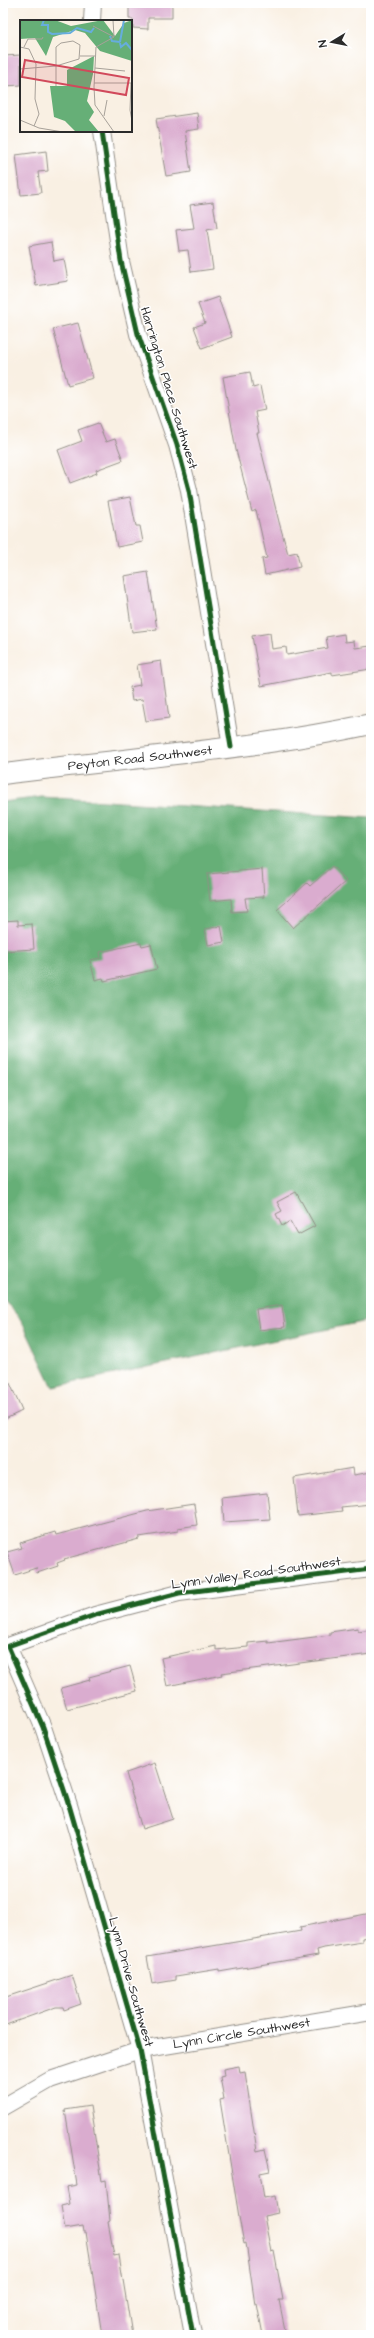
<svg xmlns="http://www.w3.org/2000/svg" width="374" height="2338" viewBox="0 0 374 2338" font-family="'Architects Daughter',sans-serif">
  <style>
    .forest { fill: #66af77; stroke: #486d51 }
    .building { fill: #daaccf }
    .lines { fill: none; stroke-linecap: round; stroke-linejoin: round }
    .minor-casing { stroke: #928e87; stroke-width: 18 }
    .tertiary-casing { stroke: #928e87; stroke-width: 22 }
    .minor { stroke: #fff; stroke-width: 16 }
    .tertiary { stroke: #fff; stroke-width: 20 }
    .cycleway-casing { stroke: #fff; stroke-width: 8 }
    .cycleway { stroke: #1b5e20; stroke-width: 5 }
    .labels { text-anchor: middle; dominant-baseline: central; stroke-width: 3; stroke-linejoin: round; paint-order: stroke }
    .street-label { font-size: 13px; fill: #2b2b2b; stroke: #fff }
    .inset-river { fill: none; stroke: #66addd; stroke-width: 2 }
    .inset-road { fill: none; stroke: #a7a199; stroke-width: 1 }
    .view { fill: #d1495b; fill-opacity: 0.15; stroke: #d1495b; stroke-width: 2 }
    .inset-edge { fill: none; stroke: #2b2b2b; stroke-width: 2 }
  </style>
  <rect width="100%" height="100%" fill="#fff"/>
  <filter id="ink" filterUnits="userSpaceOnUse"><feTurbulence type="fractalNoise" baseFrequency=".025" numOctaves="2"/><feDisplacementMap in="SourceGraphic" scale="8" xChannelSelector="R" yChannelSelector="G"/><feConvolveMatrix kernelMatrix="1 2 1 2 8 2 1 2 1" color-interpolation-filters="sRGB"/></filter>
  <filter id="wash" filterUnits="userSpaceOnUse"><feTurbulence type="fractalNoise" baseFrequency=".012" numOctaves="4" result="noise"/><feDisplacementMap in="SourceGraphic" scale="16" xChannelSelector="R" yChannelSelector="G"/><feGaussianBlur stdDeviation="0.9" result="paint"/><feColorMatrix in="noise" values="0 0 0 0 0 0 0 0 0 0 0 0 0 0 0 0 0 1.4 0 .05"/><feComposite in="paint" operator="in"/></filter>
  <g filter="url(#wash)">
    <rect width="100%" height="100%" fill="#f9f0e3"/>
    <path class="forest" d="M 42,797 L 371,818 L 371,1320 L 53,1387 L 21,1320 L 3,1298 L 3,802 Z"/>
    <g id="blocks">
      <path class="building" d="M 129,3 L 172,3 L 172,18 L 148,18 L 148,29 L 133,28 L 133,19 L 129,19 Z
        M 21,55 L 21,85 L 4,86 L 3,56 Z
        M 197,113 L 199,129 L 185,131 L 191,172 L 166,176 L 156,119 Z
        M 46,151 L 48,171 L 38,172 L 41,193 L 21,195 L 16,155 Z
        M 213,202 L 217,228 L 207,230 L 213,269 L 191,272 L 188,250 L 179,251 L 176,230 L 194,228 L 190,205 Z
        M 51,242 L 54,261 L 64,259 L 68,281 L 36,286 L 29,246 Z
        M 218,297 L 232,337 L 202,348 L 194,327 L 205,323 L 198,304 Z
        M 78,323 L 93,378 L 68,385 L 53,329 Z
        M 250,372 L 253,388 L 260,386 L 265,410 L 255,412 L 259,433 L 257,433 L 279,522 L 288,554 L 297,552 L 300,567 L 265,575 L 262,559 L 267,558 L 256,510 L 252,512 L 236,450 L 223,377 Z
        M 98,423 L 106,442 L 115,439 L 123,460 L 96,470 L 97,473 L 70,483 L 58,450 L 82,441 L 78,430 Z
        M 130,497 L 136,526 L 140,526 L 143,542 L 117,547 L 108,501 Z
        M 148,572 L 157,629 L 132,632 L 124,576 Z
        M 270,633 L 272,649 L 286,647 L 287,655 L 328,648 L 326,637 L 344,634 L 345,642 L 354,641 L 355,648 L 371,646 L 371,669 L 332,675 L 332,672 L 261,686 L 252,636 Z
        M 161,661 L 169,718 L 146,721 L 142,699 L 132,701 L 130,687 L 140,685 L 137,665 Z
        M 332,866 L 346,881 L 293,928 L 277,910 L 307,883 L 310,886 Z
        M 262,869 L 264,897 L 245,898 L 247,911 L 232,912 L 231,899 L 210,901 L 207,874 Z
        M 18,920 L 18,925 L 32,924 L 34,949 L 3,951 L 3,921 Z
        M 221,926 L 224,942 L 208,945 L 205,929 Z
        M 141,943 L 142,946 L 151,944 L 157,969 L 104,981 L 103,978 L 95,980 L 90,960 L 101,958 L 100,952 Z
        M 296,1192 L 315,1226 L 298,1235 L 290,1221 L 282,1226 L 276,1214 L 282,1211 L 277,1202 Z
        M 282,1305 L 285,1327 L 259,1330 L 256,1309 Z
        M 3,1367 L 22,1411 L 3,1420 Z
        M 353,1468 L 354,1475 L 371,1472 L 371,1504 L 341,1507 L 342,1511 L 298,1516 L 294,1478 Z
        M 267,1493 L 270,1519 L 224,1522 L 222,1498 Z
        M 194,1504 L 197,1525 L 178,1528 L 178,1531 L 139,1537 L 139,1539 L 64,1559 L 65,1560 L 57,1563 L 58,1566 L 37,1573 L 36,1568 L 15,1575 L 7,1552 L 22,1548 L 20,1543 L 55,1532 L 56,1535 L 147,1511 Z
        M 358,1628 L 358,1631 L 371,1629 L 371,1654 L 221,1673 L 222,1675 L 167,1686 L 161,1658 L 216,1646 L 216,1650 L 248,1647 L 248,1643 L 268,1641 L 268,1643 L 330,1635 L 330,1632 Z
        M 130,1666 L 137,1691 L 67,1709 L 61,1688 L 90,1680 L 89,1677 Z
        M 155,1763 L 173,1819 L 142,1829 L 126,1773 Z
        M 371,1913 L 371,1936 L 362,1938 L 362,1942 L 324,1948 L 317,1950 L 318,1955 L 219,1972 L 219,1969 L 176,1976 L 176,1980 L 152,1984 L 147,1957 L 301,1931 L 300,1927 Z
        M 72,1975 L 81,2004 L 64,2010 L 63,2007 L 56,2007 L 3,2026 L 3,1998 Z
        M 239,2066 L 240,2073 L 245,2072 L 257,2151 L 265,2149 L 270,2171 L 260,2173 L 264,2198 L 275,2196 L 278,2213 L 264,2216 L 271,2252 L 274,2251 L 283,2300 L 279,2300 L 286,2335 L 263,2335 L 257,2304 L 255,2305 L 246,2243 L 244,2244 L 239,2217 L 220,2100 L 224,2099 L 220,2077 L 224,2076 L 223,2069 Z
        M 90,2106 L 102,2181 L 106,2180 L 110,2221 L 108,2222 L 114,2256 L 119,2255 L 132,2335 L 102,2335 L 86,2232 L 84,2232 L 83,2226 L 65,2229 L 61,2206 L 69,2204 L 66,2187 L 77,2185 L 65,2110 Z"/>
    </g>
  </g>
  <g filter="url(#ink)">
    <use href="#blocks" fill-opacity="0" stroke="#928e87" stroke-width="1"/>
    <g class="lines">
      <g class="minor-casing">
        <g id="minor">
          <path d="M 92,21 L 93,3"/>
          <path d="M 102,131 L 121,261 L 138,334 L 177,445 L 189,490 L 231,747"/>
          <path id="s1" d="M 3,2107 L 50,2080 L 140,2050 L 371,2012"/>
          <path d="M 193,2335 L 140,2050 L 69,1805 L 43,1727 L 8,1646 L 95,1615 L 179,1593 L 371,1569"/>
        </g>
      </g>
      <g class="tertiary-casing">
        <g id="tertiary">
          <path id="s2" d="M 3,774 C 125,758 251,750 371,724"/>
        </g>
      </g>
      <use href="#minor" class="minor"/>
      <use href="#tertiary" class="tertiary"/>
      <g class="cycleway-casing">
        <path id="cycleway" d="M 102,131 L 121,261 L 138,334 L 177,445 L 189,490 L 231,747
          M 193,2335 L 140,2050 L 69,1805 L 43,1727 L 8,1646 L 95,1615 L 179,1593 L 371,1569"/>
      </g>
      <use href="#cycleway" class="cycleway"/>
    </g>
  </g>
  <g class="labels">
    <g class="street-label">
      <text transform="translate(169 388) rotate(73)">Harrington Place Southwest</text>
      <text stroke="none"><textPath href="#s2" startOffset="138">Peyton Road Southwest</textPath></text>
      <text transform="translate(256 1573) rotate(-8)">Lynn Valley Road Southwest</text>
      <text transform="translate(131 1982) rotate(74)">Lynn Drive Southwest</text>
      <text stroke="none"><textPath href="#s1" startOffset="252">Lynn Circle Southwest</textPath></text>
    </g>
  </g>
  <g transform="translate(20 20)">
    <rect width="112" height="112" fill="#f9f0e3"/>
    <path d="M 0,0 L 35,0 L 51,6 L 83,0 L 95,16 L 104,3 L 112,0 L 112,41 L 80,31 L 65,13 L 55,10 L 33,17 L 26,36 L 15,18 L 0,19 ZM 74,36 L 73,54 L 67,81 L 74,92 L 69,100 L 79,112 L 56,112 L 45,101 L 34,97 L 30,66 L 47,66 L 47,50 Z" fill="#66af77"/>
    <path class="inset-river" d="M 24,0 L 22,5 L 28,5 L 28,12 L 32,14 L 50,13 L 57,8 L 71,12 L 74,8M 90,16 L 92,21 L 100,22M 100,22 L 104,0M 100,23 L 101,27 L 106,23 L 112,30"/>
    <path class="inset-road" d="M 93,0 L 94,17 L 76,27 L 74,67 L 75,85 L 94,112M 73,6 L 94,17M 53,21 L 60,25 L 59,39 L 36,46 L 36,27 L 41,23 ZM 0,27 L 9,29 L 16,44 L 15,79 L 19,94 L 14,106M 4,27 L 8,19 L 22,19 L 23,17M 60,36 L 75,36M 75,48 L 105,51M 0,49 L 36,46 L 36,66M 74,63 L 112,63M 111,63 L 110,90 L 112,101M 84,96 L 87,80M 0,100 L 19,108 L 43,112"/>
    <path class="view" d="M 5,40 L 109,58 L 106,75 L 2,57 Z"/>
    <rect width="112" height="112" class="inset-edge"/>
  </g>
  <rect width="374" height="2338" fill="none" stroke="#fff" stroke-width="16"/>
  <g transform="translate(332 42) rotate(260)" stroke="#ffffff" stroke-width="3" paint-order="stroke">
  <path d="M0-3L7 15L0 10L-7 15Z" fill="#2b2b2b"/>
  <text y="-6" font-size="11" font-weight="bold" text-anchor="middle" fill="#2b2b2b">N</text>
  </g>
</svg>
